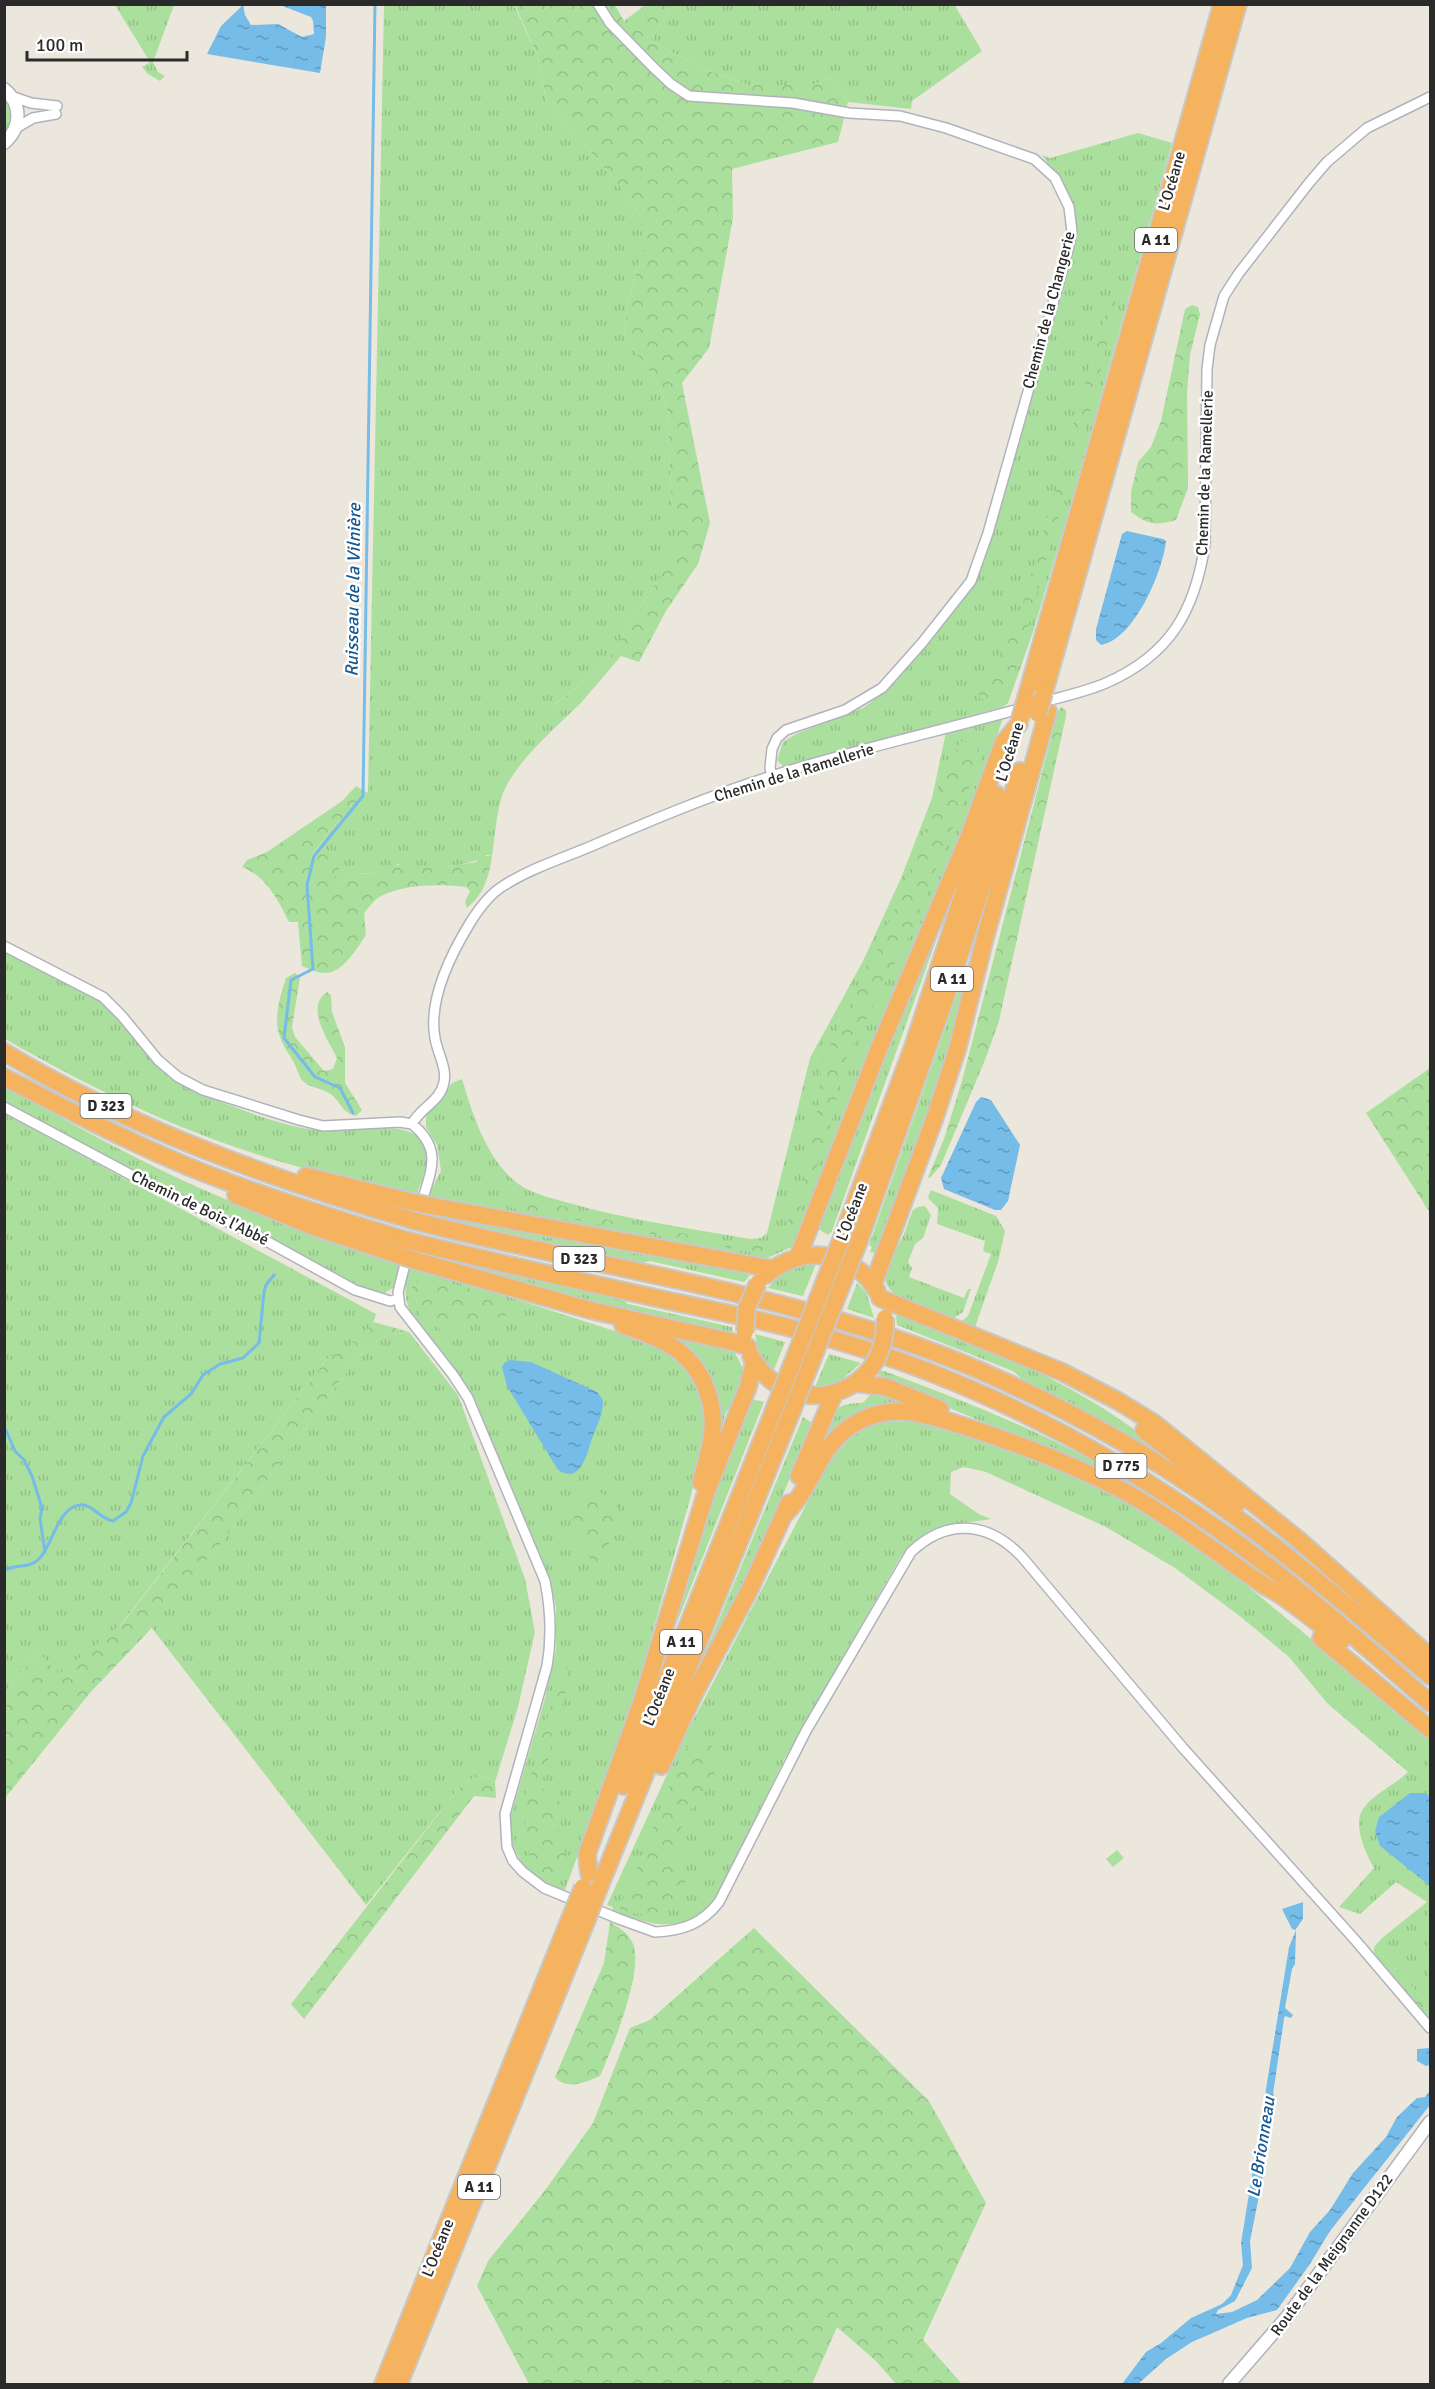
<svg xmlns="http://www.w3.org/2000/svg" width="1435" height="2389" viewBox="0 0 1435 2389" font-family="Signika,sans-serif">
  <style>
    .grass { fill: url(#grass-tufts) }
    .forest { fill: url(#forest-crowns) }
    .water { fill: url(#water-ripples) }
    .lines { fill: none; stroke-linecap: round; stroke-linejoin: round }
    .stream { stroke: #76bce8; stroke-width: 3 }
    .street-casing { stroke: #b1b2bd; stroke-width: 12 }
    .secondary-casing { stroke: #b1b2bd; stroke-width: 15 }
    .highway-casing { stroke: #c8c8c8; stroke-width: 20 }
    .street { stroke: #fff; stroke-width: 9 }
    .secondary { stroke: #fff; stroke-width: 12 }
    .highway { stroke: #f5b25f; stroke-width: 16 }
    .highway-bridge-casing { stroke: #c8c8c8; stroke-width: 20; stroke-linecap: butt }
    .highway-bridge { stroke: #f5b25f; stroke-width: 16 }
    .labels { text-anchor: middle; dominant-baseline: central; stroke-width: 5; stroke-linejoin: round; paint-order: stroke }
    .shield { fill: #fff; stroke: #6a6a6a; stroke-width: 1.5 }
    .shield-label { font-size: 15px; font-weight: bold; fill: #2a2a2a }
    .street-label { font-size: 16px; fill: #2a2a2a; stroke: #fff }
    .water-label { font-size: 18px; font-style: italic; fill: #155994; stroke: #fff }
  </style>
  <defs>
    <pattern id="grass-tufts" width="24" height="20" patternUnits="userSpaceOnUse" patternTransform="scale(1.5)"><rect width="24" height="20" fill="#abdf9d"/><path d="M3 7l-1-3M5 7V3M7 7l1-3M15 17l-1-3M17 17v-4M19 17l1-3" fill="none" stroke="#93c087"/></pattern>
    <pattern id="forest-crowns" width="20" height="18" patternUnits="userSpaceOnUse" patternTransform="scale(1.5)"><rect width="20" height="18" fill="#abdf9d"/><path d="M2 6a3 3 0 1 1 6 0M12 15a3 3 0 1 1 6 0" fill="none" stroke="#93c087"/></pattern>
    <pattern id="water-ripples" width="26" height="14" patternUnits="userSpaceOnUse" patternTransform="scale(1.5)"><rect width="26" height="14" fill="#76bce8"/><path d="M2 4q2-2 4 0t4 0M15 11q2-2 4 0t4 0" fill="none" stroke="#6199bc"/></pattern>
  </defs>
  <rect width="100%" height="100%" fill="#ece7dd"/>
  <path class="grass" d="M 954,4 L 982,51 L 912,101 L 911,109 L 848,102 L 829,78 L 813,85 L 748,85 L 706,70 L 651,41 L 672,5 Z
    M 115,5 L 174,5 L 153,62 L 158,72 L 165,76 L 160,81 L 148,74 L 142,67 L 150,62 Z
    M 384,5 L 514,5 L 538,57 L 546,100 L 620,186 L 642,218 L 642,251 L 628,304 L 624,336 L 655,378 L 667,406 L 671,491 L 677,542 L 661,576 L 632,619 L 612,654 L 596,673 L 552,706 L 580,704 C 556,727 513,764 502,796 C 496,815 495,837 492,856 L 487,855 C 462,870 432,866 404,867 L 398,864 L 375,874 L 355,873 L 348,880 L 339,884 L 311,858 L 331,828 L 360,803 L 368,792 Z
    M 5,99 C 12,111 12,121 5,132 Z
    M 1138,133 L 1172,143 L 1067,517 L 1033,632 L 1008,703 L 1003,707 L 784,767 L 777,760 L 783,742 L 796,734 L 863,708 L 889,689 L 973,585 L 996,516 L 1073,249 L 1075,214 L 1068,193 L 1042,155 L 1050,158 Z
    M 1003,718 L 968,822 L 796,1245 L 761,1261 L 433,1200 L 434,1197 L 428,1196 L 441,1171 L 437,1145 L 426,1127 L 426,1115 L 452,1083 L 462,1079 C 473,1115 486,1158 517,1183 C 531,1194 552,1198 569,1203 C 628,1220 689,1228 750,1239 L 761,1238 L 767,1233 L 810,1058 L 863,961 L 901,878 L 932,798 L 946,732 Z
    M 953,893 L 832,1231 L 828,1235 L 817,1228 L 895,1023 Z
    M 987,909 L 948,1062 L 878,1253 L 870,1252 L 872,1247 L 869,1245 Z
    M 4,950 L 67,983 C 76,992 89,992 99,1000 C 133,1027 152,1071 191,1090 C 236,1107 289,1132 337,1131 C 360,1131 405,1120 421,1140 C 434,1156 423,1177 417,1193 L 415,1192 L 414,1195 C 353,1181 292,1167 232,1146 C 154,1119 77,1080 5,1039 Z
    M 5,1086 C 84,1131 165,1176 250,1209 C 298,1228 347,1244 396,1261 L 396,1264 L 400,1265 L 393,1288 L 383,1294 L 352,1285 L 73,1140 L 5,1102 Z
    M 5,1114 L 376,1314 C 372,1336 344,1349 327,1359 L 119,1627 L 59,1675 L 38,1652 L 5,1692 Z
    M 931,1190 L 996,1216 L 1005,1231 L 998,1262 L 975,1327 L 961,1322 L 968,1316 L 991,1254 L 983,1251 L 985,1241 L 937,1224 L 938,1208 L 928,1198 Z
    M 925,1206 L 931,1215 L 923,1238 L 915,1244 L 908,1262 L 912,1268 L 909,1277 L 964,1298 L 968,1289 L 971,1289 L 963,1312 L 954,1318 C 942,1316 930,1310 918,1306 C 881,1291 876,1279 899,1244 C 905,1235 908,1221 913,1210 L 918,1207 Z
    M 430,1210 L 682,1259 L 750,1275 L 744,1282 L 650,1261 L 642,1263 L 429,1216 Z
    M 419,1252 L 623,1300 L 628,1304 L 732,1327 L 733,1334 L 631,1316 L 418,1257 Z
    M 816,1264 L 803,1296 L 768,1288 C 780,1272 795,1266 816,1264 Z
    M 409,1267 L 415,1267 L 621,1333 L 660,1348 L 683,1364 L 698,1385 L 706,1411 L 703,1447 L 690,1499 L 631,1709 L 565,1890 L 545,1884 L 530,1873 L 520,1860 L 513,1846 L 509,1822 L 545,1698 L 556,1650 L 556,1607 L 548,1575 L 475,1402 L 462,1379 L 410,1311 C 403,1295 405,1284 409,1267 Z
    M 857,1283 L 866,1292 L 874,1318 L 847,1309 Z
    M 896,1315 C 918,1321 940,1330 961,1339 C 1038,1369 1117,1408 1178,1466 L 1072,1404 L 1024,1381 L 1013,1371 L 897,1325 Z
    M 409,1332 L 458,1395 L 525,1579 L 535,1632 L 518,1707 L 495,1782 L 479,1775 L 462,1784 L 366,1905 L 151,1627 L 222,1542 L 356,1359 L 382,1337 Z
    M 755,1334 L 785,1342 L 773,1372 L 759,1353 Z
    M 673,1336 L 734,1351 L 744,1370 L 738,1395 L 725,1414 L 720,1439 L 717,1408 L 671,1340 Z
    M 829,1354 L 861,1363 L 839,1382 L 815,1387 Z
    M 880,1371 L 884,1371 C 953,1397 1022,1423 1087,1458 C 1110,1470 1134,1482 1154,1499 L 1104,1473 L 878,1378 Z
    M 877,1393 L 909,1403 L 824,1444 L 822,1442 C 827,1431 831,1410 844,1405 C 850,1403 857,1404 864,1402 L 870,1395 Z
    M 751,1399 L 764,1402 L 660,1665 L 712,1494 Z
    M 803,1417 L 812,1423 L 755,1564 L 694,1680 Z
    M 914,1421 C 1003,1447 1100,1481 1177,1533 C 1216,1559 1251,1589 1287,1619 C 1335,1659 1383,1698 1430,1738 L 1430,2006 L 1374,1947 L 1382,1938 L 1427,1902 L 1396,1882 L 1360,1914 L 1339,1907 L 1374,1868 C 1366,1853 1352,1825 1363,1809 C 1372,1795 1396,1784 1408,1772 L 1328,1704 L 1289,1657 L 1241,1617 L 1175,1568 L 1106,1527 L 986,1472 L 964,1467 L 951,1472 L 950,1494 L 979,1514 L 991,1519 C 949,1526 932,1522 901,1556 L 785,1758 L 720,1891 C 688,1936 659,1928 612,1911 L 613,1907 L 607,1905 L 682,1742 L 829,1461 L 856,1432 L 876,1422 Z
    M 1117,1850 L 1124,1858 L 1113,1867 L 1106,1859 Z"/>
  <path class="forest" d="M 515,5 L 615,5 L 624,21 L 645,5 L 672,5 L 651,41 L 706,70 L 748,85 L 813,85 L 829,78 L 848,102 L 838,142 L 732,169 L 733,218 L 709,348 L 682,383 L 710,523 L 698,564 L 666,611 L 639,662 L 621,656 L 580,704 L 551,707 L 596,673 L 612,654 L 632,619 L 661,576 L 676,541 L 671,491 L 667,406 L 655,378 L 624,336 L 628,304 L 642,251 L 642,218 L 620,186 L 546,100 L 538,57 Z
    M 1111,296 L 1116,303 L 1114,316 L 1085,433 L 1077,443 L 1071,441 L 1072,428 Z
    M 1192,305 L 1198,307 L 1200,314 L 1190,355 L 1187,392 L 1188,488 L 1176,520 C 1155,526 1149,525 1131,512 L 1131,492 L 1138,462 L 1151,447 L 1161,421 L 1185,309 Z
    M 1058,488 L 1062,490 L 1063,500 L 1017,666 L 1011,680 L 1005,685 L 999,704 L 993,705 L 979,697 L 978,686 L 1009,640 L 1023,603 L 1054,494 Z
    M 1061,707 L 1066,710 L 1066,716 L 999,1021 L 985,1060 L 941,1165 L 930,1178 L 928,1177 L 944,1139 L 962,1081 L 1058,711 Z
    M 960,741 L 977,743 L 981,757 L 913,928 L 843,1065 L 828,1136 L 791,1234 L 774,1251 L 756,1253 L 511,1208 L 511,1202 L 517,1198 L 568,1207 L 598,1218 L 751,1246 L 770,1245 L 783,1234 L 802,1185 L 819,1102 L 821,1063 L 882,941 Z
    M 356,786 L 368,793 L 360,803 L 331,828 L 311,857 L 324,854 L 333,861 L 339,868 L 335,878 L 339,884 L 348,880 L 355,873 L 375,874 L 385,865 L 453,866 L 476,862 L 480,856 L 492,856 C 489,877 484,894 467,908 L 465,902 L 470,891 L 466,887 C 439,884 406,884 381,896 C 375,899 369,907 364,913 L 366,935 C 357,948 343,973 325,973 C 317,973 309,969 302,966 L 298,922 L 289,922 C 278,900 266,876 242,867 L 247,860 L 267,852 L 342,801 Z
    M 295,973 L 300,977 L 292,1027 L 295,1037 L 324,1071 L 333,1069 L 337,1058 C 329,1041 304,1007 327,992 L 331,995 L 332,1012 L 345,1047 L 345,1083 L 362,1110 L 356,1116 C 343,1113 341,1104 333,1096 C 325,1089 316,1089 307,1084 C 299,1080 299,1073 295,1065 C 291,1056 283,1047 280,1037 C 273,1019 280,996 286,978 Z
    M 1430,1068 L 1430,1213 L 1366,1113 Z
    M 429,1278 C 456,1285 490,1291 512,1309 L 508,1315 L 443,1330 C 422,1324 390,1284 429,1278 Z
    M 374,1322 L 409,1332 L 382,1337 L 356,1359 L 222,1542 L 147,1633 L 89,1694 L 5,1798 L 5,1692 L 38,1652 L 59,1674 L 122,1624 L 327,1359 L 355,1342 Z
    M 593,1489 L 620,1503 L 604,1564 L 598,1567 C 590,1560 586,1552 581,1543 C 570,1521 569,1504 593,1489 Z
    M 567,1667 L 568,1683 L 542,1783 C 544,1796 548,1798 559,1801 L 566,1811 C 562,1819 555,1832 558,1841 C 560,1847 565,1850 567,1859 L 560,1873 L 553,1880 L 545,1877 L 536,1867 L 529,1854 L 523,1803 L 561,1670 Z
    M 695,1739 L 708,1740 C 732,1770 699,1798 682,1820 L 681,1845 L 675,1865 L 676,1875 L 684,1879 L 688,1891 L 681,1906 C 661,1914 641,1918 620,1909 C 621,1899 627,1892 631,1883 C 649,1835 668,1788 690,1741 Z
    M 479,1775 L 495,1782 L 496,1798 L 474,1796 L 304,2019 L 291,2004 L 462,1784 Z
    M 610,1922 C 619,1928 629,1933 633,1944 C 644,1971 612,2049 600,2076 C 586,2082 567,2091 555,2077 L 604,1963 Z
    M 754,1928 L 929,2101 L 986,2203 L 923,2340 L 962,2384 L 896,2384 L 876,2361 L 837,2327 L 812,2384 L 529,2384 L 477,2286 L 488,2261 L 546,2189 L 593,2123 L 630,2028 L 650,2020 Z
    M 1374,1947 L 1430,2006 L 1430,2019 L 1380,1963 L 1374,1952 Z"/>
  <path class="water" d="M 243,5 L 245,15 L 251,25 L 278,24 L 302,37 L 314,34 L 313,21 L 311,17 L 280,5 L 326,5 L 326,37 L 320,73 L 207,54 L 221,26 Z
    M 1127,531 L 1163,539 L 1166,541 C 1163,571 1134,640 1101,645 L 1096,640 L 1096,629 L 1122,534 Z
    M 981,1097 L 991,1100 L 1020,1145 L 1008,1201 L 1001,1210 L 995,1210 L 944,1189 L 941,1178 L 976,1102 Z
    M 511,1360 L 531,1362 L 597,1392 L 603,1400 C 603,1418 596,1425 591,1442 C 586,1457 580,1484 558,1470 L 507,1386 L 502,1367 L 505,1362 Z
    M 1410,1793 L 1424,1793 L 1430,1796 L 1430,1886 L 1380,1846 L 1375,1831 L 1379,1817 Z
    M 1303,1902 L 1303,1919 L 1296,1929 L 1295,1964 L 1292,1969 L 1285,2008 L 1293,2015 L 1291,2018 L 1285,2016 L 1284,2019 L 1273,2094 L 1276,2100 L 1272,2104 L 1268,2124 L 1262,2181 L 1250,2241 L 1252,2268 L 1235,2301 L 1218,2310 L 1216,2314 L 1232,2312 L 1257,2300 L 1290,2268 L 1310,2232 L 1330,2210 L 1353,2173 L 1386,2137 L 1397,2117 L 1417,2098 L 1425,2097 L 1430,2091 L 1430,2105 L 1330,2231 L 1310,2264 L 1277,2310 L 1247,2318 L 1192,2342 L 1166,2359 L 1138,2384 L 1122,2384 L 1146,2352 L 1161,2343 L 1191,2318 L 1222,2304 L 1231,2295 L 1243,2265 L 1241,2243 L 1289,1947 L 1296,1930 L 1292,1929 L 1282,1909 Z
    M 1430,2048 L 1430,2065 L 1426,2066 L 1417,2061 L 1417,2049 Z"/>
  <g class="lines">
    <path class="stream" d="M 353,1113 L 340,1088 L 315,1077 L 284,1038 L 291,980 L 313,969 L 307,885 L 314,856 L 363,796 L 375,4
      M 4,1426 L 15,1451 L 24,1460 L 32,1476 L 42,1508 L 40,1519 L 45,1552
      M 4,1570 C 16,1564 29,1569 39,1559 C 53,1545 57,1508 80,1505 C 91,1503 100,1519 113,1521 L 126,1512 L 131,1503 L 143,1456 L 164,1417 L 191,1394 L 203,1375 L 220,1364 L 243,1358 L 259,1343 L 264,1292 L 266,1285 L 274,1275"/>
    <g class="street-casing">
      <path id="street" d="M 598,4 L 610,23 L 654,68 L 671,84 L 689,96 L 793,103 L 849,113 L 900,116 L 946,128 L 1034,159 L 1055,178 L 1069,207 L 1072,232 L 1068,250 L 988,533 L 971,581 L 922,643 L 882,688 L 845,710 L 786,730 L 777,738 L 772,749 L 770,768 L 772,776
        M 11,96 L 31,103 L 57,106
        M 16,128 L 33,118 L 56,114
        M 1039,703 C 1061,697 1085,692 1106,683 C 1170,655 1195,611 1205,544 L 1207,369 L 1210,345 L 1224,296 L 1239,273 L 1309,183 L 1327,162 L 1367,128 L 1430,97
        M 4,946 L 103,997 L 122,1016 L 158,1060 L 178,1077 L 203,1090 L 299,1120 L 323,1126 L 400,1122 L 412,1124
        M 4,1107 L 150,1185 L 259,1237 L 355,1290 L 390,1301 L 398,1299
        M 412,1124 C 444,1150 430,1172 421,1205
        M 412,1124 C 420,1108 441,1101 444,1082 C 447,1067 437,1052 435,1038 C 428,1000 451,954 470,923 C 478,910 490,894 503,886 C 531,868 564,858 594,845 C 652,820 711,795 772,776 C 855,749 941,731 1026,707
        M 407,1256 L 398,1292 L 400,1307 L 453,1375 L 468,1398 L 545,1581 C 551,1611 552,1637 547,1666 L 505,1814 L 507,1847 L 513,1861 L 523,1872 L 544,1888 L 619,1919 L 655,1932 C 682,1931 702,1924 719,1902 L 806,1731 L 911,1552 C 947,1518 988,1521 1022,1557 L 1183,1748 L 1356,1941 L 1430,2028"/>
    </g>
    <g class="secondary-casing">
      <path id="secondary" d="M 4,89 C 22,104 22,127 4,143
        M 1229,2384 L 1287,2317 L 1430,2122"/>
    </g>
    <g class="highway-casing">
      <path id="highway" d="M 1044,693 L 1238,4
        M 1026,698 L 1222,4
        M 4,1052 C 129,1127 268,1178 408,1219
        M 4,1077 C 71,1111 137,1147 207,1174 C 271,1199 337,1219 402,1239
        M 306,1176 L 412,1202
        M 236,1195 L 317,1228 L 398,1255
        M 432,1206 L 773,1269
        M 427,1224 C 612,1271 805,1295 981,1371 C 1042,1398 1103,1429 1160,1465 C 1257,1526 1343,1602 1430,1676
        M 843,1235 L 913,1047 L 996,794
        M 859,1241 L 946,996 L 1020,771
        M 421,1244 C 504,1264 587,1283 670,1301 C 727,1313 785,1325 841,1342 C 981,1383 1111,1453 1229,1537 C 1300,1588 1365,1646 1430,1703
        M 798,1257 L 880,1046 L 968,839 L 1003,743 L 1019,724
        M 417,1261 L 590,1310 L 737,1343 L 748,1347
        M 766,1275 C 801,1244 853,1250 877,1291
        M 873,1285 L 935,1117 L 957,1050 L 985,938 L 1048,711
        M 880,1298 L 1062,1372 L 1118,1401 L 1154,1423 L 1300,1541 L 1430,1657
        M 623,1325 C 639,1331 655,1336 670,1345 C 703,1365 718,1404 711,1442 C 709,1455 704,1469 701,1482
        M 751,1356 C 776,1403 838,1409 871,1368
        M 856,1383 L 886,1387 L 940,1409
        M 1144,1430 L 1237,1503
        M 799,1476 L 834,1394
        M 786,1513 C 818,1481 817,1439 866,1418 C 896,1405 925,1414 954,1423 C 1015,1442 1076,1465 1131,1495 C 1177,1521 1216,1553 1259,1582 C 1265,1587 1273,1590 1279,1594 C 1300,1608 1320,1625 1341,1641
        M 1321,1638 L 1430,1729
        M 661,1766 L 695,1692 L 749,1591 L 789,1503
        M 624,1786 L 774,1410
        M 589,1873 L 587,1854 L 642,1701 L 706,1493 L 748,1387 L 754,1362
        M 597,1893 L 790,1416
        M 383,2384 L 571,1916
        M 399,2384 L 586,1922"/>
    </g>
    <use href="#street" class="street"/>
    <use href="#secondary" class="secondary"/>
    <use href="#highway" class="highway"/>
    <g class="highway-bridge-casing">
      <path id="highway-bridge" d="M 1038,714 L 1044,693
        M 1020,719 L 1026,698
        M 412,1202 L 432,1206
        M 408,1219 L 427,1224
        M 402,1239 L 421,1244
        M 398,1255 L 417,1261
        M 745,1332 L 747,1307 L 758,1283
        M 871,1368 C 882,1352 886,1337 885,1318
        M 774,1410 L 843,1235
        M 790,1416 L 859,1241
        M 571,1916 L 583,1887
        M 586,1922 L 597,1893"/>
    </g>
    <use href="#highway-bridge" class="highway-bridge"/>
  </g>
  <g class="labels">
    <g class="shield">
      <rect x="1135" y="228" width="42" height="24" rx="4.5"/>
      <rect x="931" y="967" width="42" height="24" rx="4.5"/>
      <rect x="80.5" y="1094" width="51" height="24" rx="4.5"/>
      <rect x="553.5" y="1247" width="51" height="24" rx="4.5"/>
      <rect x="1095.5" y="1454" width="51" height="24" rx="4.5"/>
      <rect x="660" y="1630" width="42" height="24" rx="4.5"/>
      <rect x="458" y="2175" width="42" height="24" rx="4.5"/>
    </g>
    <g class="shield-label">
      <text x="1156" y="240">A 11</text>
      <text x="952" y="979">A 11</text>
      <text x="106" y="1106">D 323</text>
      <text x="579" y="1259">D 323</text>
      <text x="1121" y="1466">D 775</text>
      <text x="681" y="1642">A 11</text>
      <text x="479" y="2187">A 11</text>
    </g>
    <g class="street-label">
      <text transform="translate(1172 181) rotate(-74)">L’Océane</text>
      <text transform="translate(1049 310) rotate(-75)">Chemin de la Changerie</text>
      <text transform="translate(1205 473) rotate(-88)">Chemin de la Ramellerie</text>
      <text transform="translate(1010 752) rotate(-73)">L’Océane</text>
      <text transform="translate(794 773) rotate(-17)">Chemin de la Ramellerie</text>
      <text transform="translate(200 1208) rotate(26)">Chemin de Bois l'Abbé</text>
      <text transform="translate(852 1212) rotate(-69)">L’Océane</text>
      <text transform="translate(659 1697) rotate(-68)">L’Océane</text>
      <text transform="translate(438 2248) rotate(-68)">L’Océane</text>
      <text transform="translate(1332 2255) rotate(-54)">Route de la Meignanne D122</text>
    </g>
    <g class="water-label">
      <text transform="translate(353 590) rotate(-89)">Ruisseau de la Vilnière</text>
      <text transform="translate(1261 2147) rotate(-81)">Le Brionneau</text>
    </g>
  </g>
  <rect width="1435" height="2389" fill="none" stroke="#2a2a2a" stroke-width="12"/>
  <path d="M27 51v9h160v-9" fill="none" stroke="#2a2a2a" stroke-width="3"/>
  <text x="36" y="51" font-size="18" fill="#2a2a2a" stroke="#ffffff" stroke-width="4.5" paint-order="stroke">100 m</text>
</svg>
